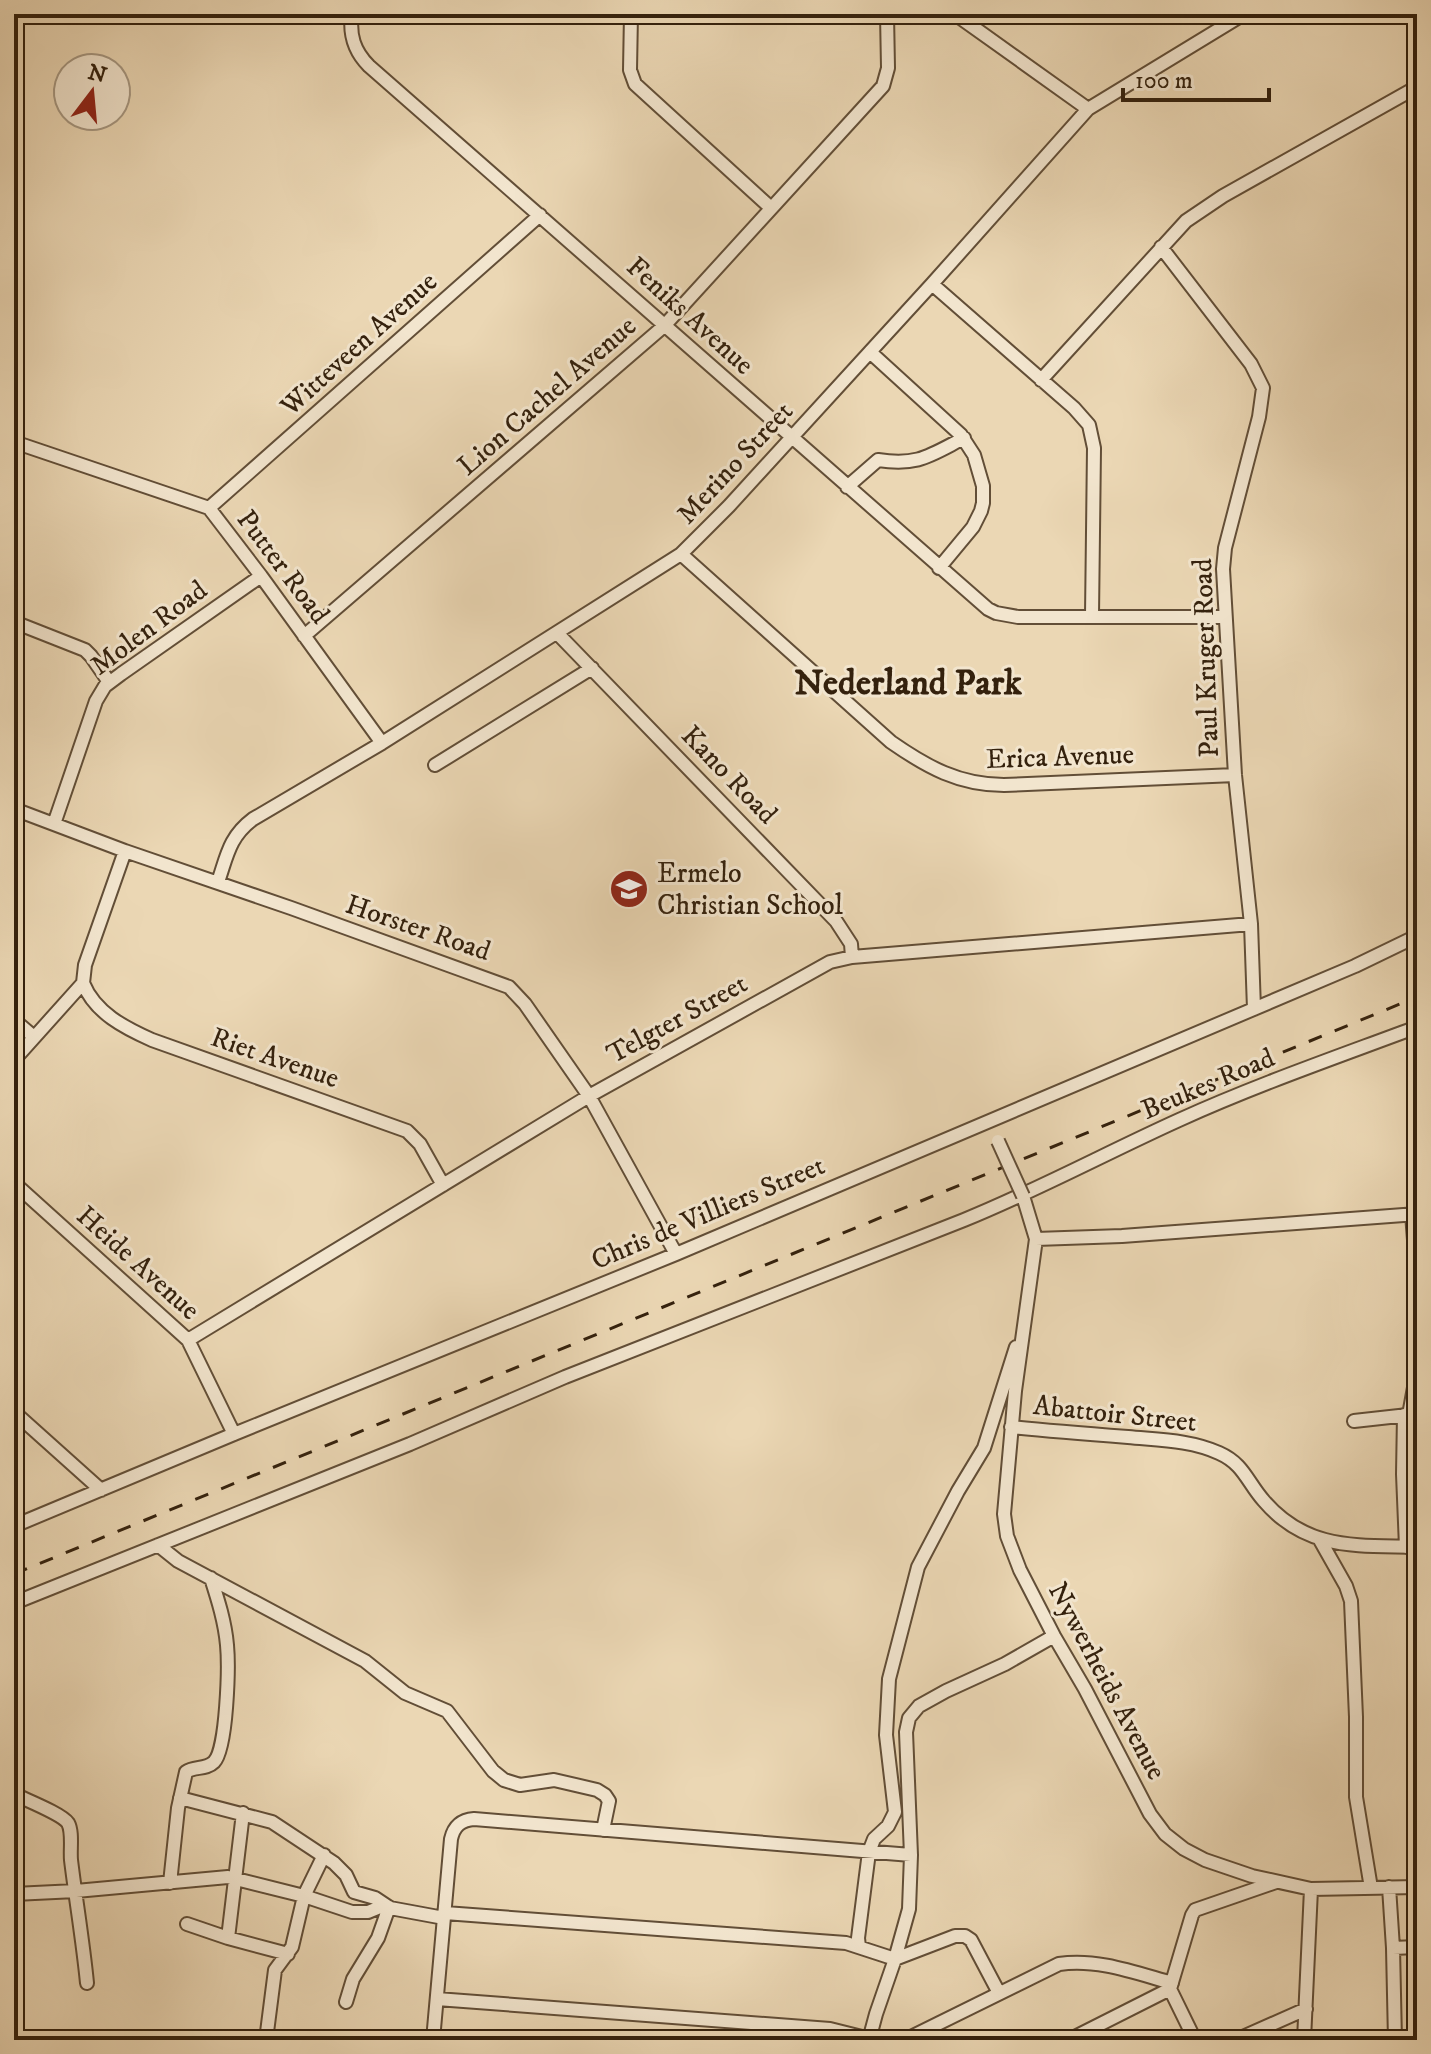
<svg xmlns="http://www.w3.org/2000/svg" width="1431" height="2054" viewBox="0 0 1431 2054" font-family="'IM FELL DW Pica',serif">
  <style>
    .lines { fill: none; stroke-linecap: round; stroke-linejoin: round }
    .minor-casing { stroke: #624e37; stroke-width: 16 }
    .minor { stroke: #f2e5ce; stroke-width: 12 }
    .rail { stroke: #34210d; stroke-width: 3; stroke-dasharray: 14 14; stroke-linecap: butt }
    .minor-bridge-casing { stroke: #624e37; stroke-width: 16; stroke-linecap: butt }
    .minor-bridge { stroke: #f2e5ce; stroke-width: 12 }
    .labels { text-anchor: middle; dominant-baseline: central; stroke-width: 6; stroke-linejoin: round; paint-order: stroke }
    .street-label { font-size: 28px; fill: #34210d; stroke: #f2e5ce }
    .poi-label { font-size: 28px; fill: #34210d; stroke: #f2e5ce; text-anchor: start }
    .district-label { font-size: 36px; font-weight: bold; fill: #34210d; stroke: #f2e5ce }
  </style>
  <rect width="100%" height="100%" fill="#ebd7b4"/>
  <filter id="stains"><feTurbulence type="fractalNoise" baseFrequency=".0025" numOctaves="4"/><feColorMatrix values="0 0 0 0 .2 0 0 0 0 .09 0 0 0 0 .02 0 0 0 .5 -.17"/></filter>
  <radialGradient id="worn" r=".72"><stop offset=".6" stop-color="#630" stop-opacity="0"/><stop offset="1" stop-color="#630" stop-opacity=".3"/></radialGradient>
  <g class="lines">
    <g class="minor-casing">
      <path id="minor" d="M 352,14 C 349,35 354,51 369,66 L 988,609 L 996,613 L 1018,617 L 1225,617
        M 631,14 L 630,70 L 635,84 L 771,208
        M 955,14 L 1088,109
        M 1161,247 L 1251,364 L 1263,388 L 1259,417 L 1225,548 L 1223,569 L 1235,775 L 1251,924 L 1254,1009
        M 932,284 L 1074,408 L 1089,425 L 1094,448 L 1092,616
        M 870,352 L 961,435 L 974,455 L 983,486 L 983,503 L 981,511 L 973,527 L 939,568
        M 1041,380 L 1186,221 L 1223,196 L 1417,87
        M 14,442 L 209,508 L 261,576 L 382,743
        M 847,487 L 878,460 C 918,466 929,456 964,438
        M 209,508 L 540,215
        M 681,554 L 891,742 C 927,767 959,785 1004,785 L 1235,775
        M 14,622 L 85,650 L 91,656 L 109,682
        M 558,634 L 836,921 L 851,944 L 852,957
        M 304,636 L 664,326 L 883,86 L 888,68 L 887,14
        M 435,765 L 592,668
        M 14,809 L 125,851 L 291,908 L 509,987 L 525,1004 L 589,1096 L 676,1254
        M 54,824 L 96,701 L 105,686 L 121,674 L 261,576
        M 218,882 C 227,856 229,837 253,819 L 382,743 L 681,554 L 729,506 L 932,284 L 1088,109 L 1244,14
        M 83,983 C 95,1013 125,1028 152,1040 L 407,1131 L 420,1144 L 443,1185
        M 14,1020 L 34,1037
        M 14,1060 L 83,983 L 85,965 L 125,851
        M 14,1183 L 188,1340 L 234,1434
        M 1023,1196 L 1036,1239 L 1015,1391 L 1004,1514 L 1007,1536 L 1020,1570 L 1054,1636 L 1085,1689 L 1150,1814 L 1165,1834 L 1184,1849 L 1205,1860 L 1252,1876 L 1311,1889 L 1417,1887
        M 1412,1214 L 1417,1279
        M 1036,1239 L 1122,1236 L 1417,1214
        M 188,1340 L 589,1096 L 830,962 L 852,957 L 1251,924
        M 14,1412 L 101,1490
        M 1404,1415 L 1403,1474 L 1406,1547
        M 1409,1415 L 1417,1371
        M 1354,1421 L 1417,1414
        M 1011,1427 C 1050,1431 1089,1434 1128,1437 C 1158,1440 1191,1440 1219,1453 C 1244,1464 1247,1482 1264,1501 C 1307,1551 1357,1545 1417,1547
        M 14,1526 L 234,1434 L 676,1254 L 1355,966 L 1417,936
        M 1320,1540 L 1346,1586 L 1351,1601 L 1356,1717 L 1356,1797 L 1371,1888
        M 158,1545 L 178,1561 L 365,1661 L 405,1693 L 447,1711 L 493,1771 L 504,1780 L 520,1785 L 554,1780 L 597,1790 L 605,1795 L 609,1801 L 603,1830
        M 14,1603 L 410,1444 L 565,1377 L 964,1220 C 1038,1190 1106,1153 1179,1120 C 1256,1085 1337,1057 1417,1027
        M 14,1794 C 26,1800 62,1814 68,1823 C 73,1832 70,1849 71,1860 C 76,1901 83,1942 87,1983
        M 180,1798 L 272,1822 L 334,1863 L 346,1875 L 354,1892 L 375,1898 L 390,1908 L 444,1918
        M 170,1883 L 178,1808 L 186,1772 C 194,1766 206,1770 214,1762 C 227,1749 229,1666 227,1645 C 225,1622 218,1600 211,1578
        M 1389,1887 L 1393,1948 L 1395,2040
        M 14,1894 L 76,1891 L 228,1877 L 304,1896 L 352,1912 L 368,1912 L 385,1905
        M 445,1913 L 846,1943 L 895,1959
        M 187,1924 L 228,1938 L 288,1954
        M 228,1938 L 243,1813
        M 859,1947 L 858,1938 L 869,1852 L 874,1839 L 888,1826 L 895,1812 L 886,1735 L 889,1679 L 918,1567 L 958,1491 L 984,1448 L 1016,1347
        M 1393,1948 L 1417,1947
        M 895,1959 L 955,1936 L 965,1936 L 971,1940 L 999,1993
        M 1170,1989 L 1192,1915 L 1195,1910 L 1276,1882
        M 437,1999 L 830,2029 L 874,2040
        M 346,2002 L 353,1979 L 378,1938 L 389,1907
        M 266,2040 L 275,1970 L 292,1947 L 304,1896 L 324,1855
        M 433,2040 L 451,1839 C 454,1826 461,1820 474,1819 L 911,1855
        M 869,2040 L 876,2014 L 895,1959 L 909,1909 L 911,1855 L 906,1732 L 909,1718 L 919,1706 L 946,1691 L 1005,1664 L 1054,1636
        M 905,2040 L 1059,1964 C 1097,1958 1136,1973 1172,1983
        M 1069,2040 L 1170,1989 L 1195,2040
        M 1236,2040 L 1306,2009
        M 1304,2040 L 1311,1889"/>
    </g>
    <use href="#minor" class="minor"/>
    <path class="rail" d="M 14,1574 L 1417,997"/>
    <g class="minor-bridge-casing">
      <path id="minor-bridge" d="M 998,1141 L 1023,1196"/>
    </g>
    <use href="#minor-bridge" class="minor-bridge"/>
  </g>
  <defs>
    <g id="school-disc" transform="scale(2)"><circle r="9.5" fill="#8f2418" stroke="#f2e5ce"/><path d="M0-5L7-2L0 1L-7-2ZM-4 1L0 2.5L4 1V4Q0 6-4 4Z" fill="#fff"/></g>
  </defs>
  <g fill-rule="evenodd">
    <use href="#school-disc" x="629" y="889"/>
  </g>
  <g class="labels">
    <g class="street-label">
      <text transform="translate(690 316) rotate(42)">Feniks Avenue</text>
      <text transform="translate(359 344) rotate(-42)">Witteveen Avenue</text>
      <text transform="translate(547 396) rotate(-41)">Lion Cachel Avenue</text>
      <text transform="translate(735 463) rotate(-47)">Merino Street</text>
      <text transform="translate(283 567) rotate(53)">Putter Road</text>
      <text transform="translate(149 628) rotate(-37)">Molen Road</text>
      <text transform="translate(1206 658) rotate(-92)">Paul Kruger Road</text>
      <text transform="translate(1060 757) rotate(-2)">Erica Avenue</text>
      <text transform="translate(729 775) rotate(46)">Kano Road</text>
      <text transform="translate(418 928) rotate(19)">Horster Road</text>
      <text transform="translate(677 1019) rotate(-29)">Telgter Street</text>
      <text transform="translate(275 1058) rotate(19)">Riet Avenue</text>
      <text transform="translate(1208 1084) rotate(-23)">Beukes Road</text>
      <text transform="translate(708 1213) rotate(-23)">Chris de Villiers Street</text>
      <text transform="translate(138 1263) rotate(42)">Heide Avenue</text>
      <text transform="translate(1115 1414) rotate(6)">Abattoir Street</text>
      <text transform="translate(1107 1681) rotate(62)">Nywerheids Avenue</text>
    </g>
    <g class="poi-label">
      <text x="657" y="873">Ermelo<tspan x="657" dy="32">Christian School</tspan></text>
    </g>
    <g class="district-label">
      <text x="908" y="683">Nederland Park</text>
    </g>
  </g>
  <rect width="1431" height="2054" fill="none" stroke="#ebd7b4" stroke-width="48"/>
  <rect x="16" y="16" width="1399" height="2022" fill="none" stroke="#34210d" stroke-width="4"/>
  <rect x="24" y="24" width="1383" height="2006" fill="none" stroke="#34210d" stroke-width="2"/>
  <g transform="translate(92 92) rotate(16)"><circle r="38" fill="#f2e5ce" stroke="#a69781" stroke-width="2"/>
  <path d="M0-6L14 30L0 20L-14 30Z" fill="#8f2418"/>
  <text y="-12" font-size="22" font-weight="bold" text-anchor="middle" fill="#34210d">N</text>
  </g>
  <path d="M1123 88v12h146v-12" fill="none" stroke="#34210d" stroke-width="4"/>
  <text x="1135" y="88" font-size="24" fill="#34210d" stroke="#f2e5ce" stroke-width="6" paint-order="stroke">100 m</text>
  <rect width="100%" height="100%" filter="url(#stains)"/>
  <rect width="100%" height="100%" fill="url(#worn)"/>
</svg>
